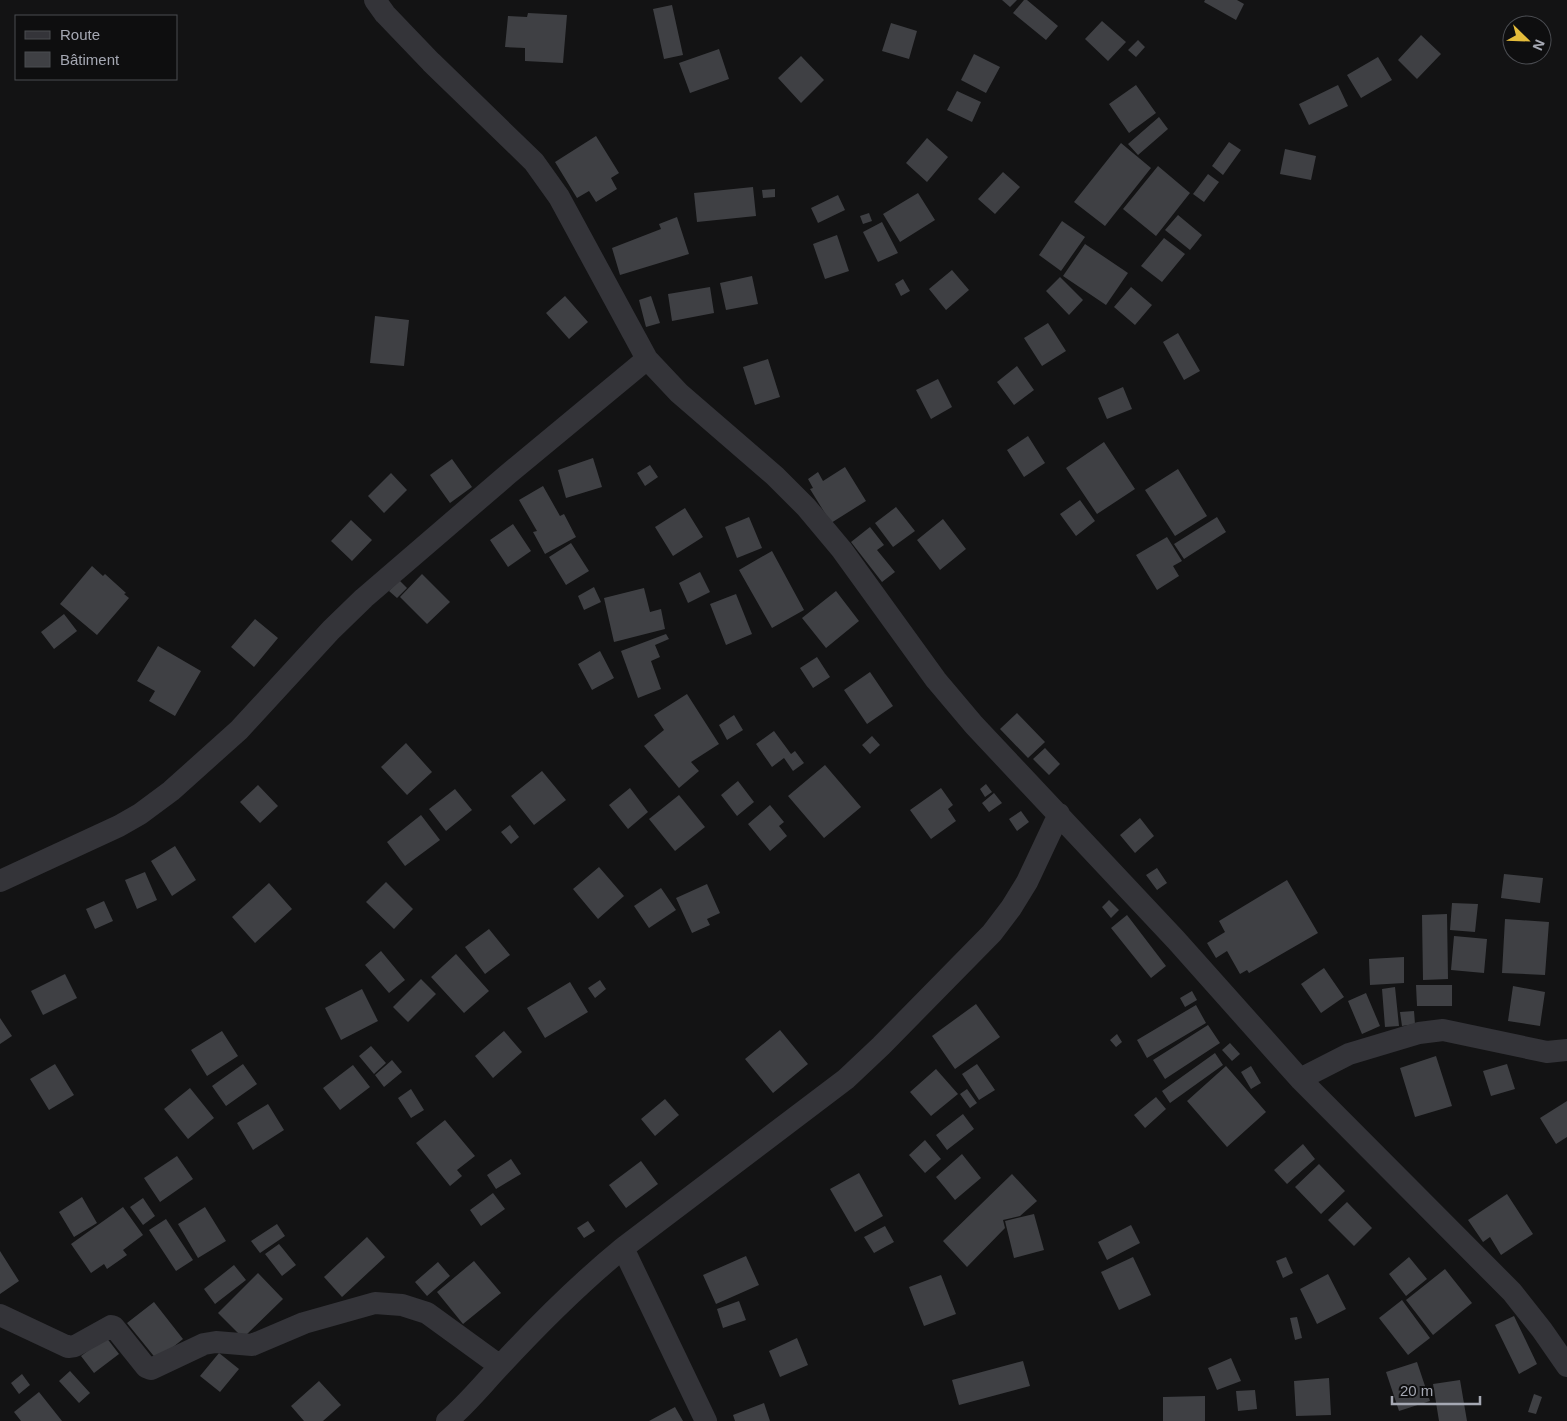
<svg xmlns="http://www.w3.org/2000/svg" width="1567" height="1421" viewBox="0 0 1567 1421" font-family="Arial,sans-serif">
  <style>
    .building { fill: #3f4044 }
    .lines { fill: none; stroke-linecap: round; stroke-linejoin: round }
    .minor { stroke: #343439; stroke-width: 22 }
  </style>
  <rect width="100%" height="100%" fill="#131314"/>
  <path class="building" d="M 1002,0 L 1017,0 L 1010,7 Z
    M 1024,0 L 1027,0 L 1058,26 L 1046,40 L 1013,13 Z
    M 1205,0 L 1237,0 L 1244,4 L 1236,20 L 1204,2 Z
    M 672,5 L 683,55 L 664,59 L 653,9 Z
    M 528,13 L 567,15 L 563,63 L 525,61 L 525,48 L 505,47 L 508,16 L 527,17 Z
    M 1102,21 L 1126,42 L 1108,61 L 1085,39 Z
    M 891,23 L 917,31 L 909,59 L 882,51 Z
    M 1421,35 L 1441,54 L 1417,79 L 1398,60 Z
    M 1138,40 L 1145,47 L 1136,57 L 1128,50 Z
    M 719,49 L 729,79 L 690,93 L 679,63 Z
    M 974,54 L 1000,67 L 986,93 L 961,80 Z
    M 801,56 L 824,80 L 801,103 L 778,78 Z
    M 1378,57 L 1392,80 L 1361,98 L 1347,75 Z
    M 1136,85 L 1156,113 L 1129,133 L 1109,104 Z
    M 1338,85 L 1348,106 L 1309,125 L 1299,104 Z
    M 957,91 L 981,102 L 972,122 L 947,110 Z
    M 1159,117 L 1168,129 L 1138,155 L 1128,144 Z
    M 596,136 L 619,173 L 611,178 L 617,189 L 596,202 L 589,191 L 577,198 L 555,162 Z
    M 927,138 L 948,157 L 927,182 L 906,163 Z
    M 1229,142 L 1241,150 L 1223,175 L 1212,166 Z
    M 1121,143 L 1151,168 L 1105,226 L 1074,202 Z
    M 1285,149 L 1316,156 L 1311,180 L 1280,174 Z
    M 1158,166 L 1190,193 L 1156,236 L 1123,209 Z
    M 1003,172 L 1020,187 L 995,214 L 978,199 Z
    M 1208,174 L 1219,182 L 1204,202 L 1193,194 Z
    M 753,187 L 756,216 L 697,222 L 694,193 Z
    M 775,189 L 775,197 L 763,198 L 762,190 Z
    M 918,193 L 935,220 L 900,242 L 883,214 Z
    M 838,195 L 845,210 L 818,223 L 811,208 Z
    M 869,213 L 872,221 L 863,224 L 860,216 Z
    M 1178,215 L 1202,235 L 1190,250 L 1165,230 Z
    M 677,217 L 689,254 L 620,275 L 612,248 L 661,229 L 659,224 Z
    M 1062,221 L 1085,237 L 1061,271 L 1039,255 Z
    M 882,222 L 898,253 L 878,262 L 863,232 Z
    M 837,235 L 849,271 L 825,279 L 813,244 Z
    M 1164,238 L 1185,254 L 1162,282 L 1141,266 Z
    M 1085,244 L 1128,273 L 1106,305 L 1063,276 Z
    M 952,270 L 969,290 L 946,310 L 929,289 Z
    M 752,276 L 758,304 L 726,310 L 720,283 Z
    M 1060,277 L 1083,300 L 1069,315 L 1046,291 Z
    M 903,279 L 910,291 L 901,296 L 895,284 Z
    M 710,287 L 714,313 L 672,321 L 668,294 Z
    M 1131,287 L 1152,305 L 1135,325 L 1114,307 Z
    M 565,296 L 588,322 L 569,339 L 546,313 Z
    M 651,296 L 660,323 L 646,327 L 639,300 Z
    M 375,316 L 409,320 L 404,366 L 370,363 Z
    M 1048,323 L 1066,351 L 1042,366 L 1024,338 Z
    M 1178,333 L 1200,371 L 1184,380 L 1163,342 Z
    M 768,359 L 780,397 L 755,405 L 743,367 Z
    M 1017,366 L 1034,390 L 1014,405 L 997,382 Z
    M 938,379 L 952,407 L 931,419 L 916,390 Z
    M 1123,387 L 1132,409 L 1107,419 L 1098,398 Z
    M 1028,436 L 1045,463 L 1024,477 L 1007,450 Z
    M 1104,442 L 1135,489 L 1097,514 L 1066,468 Z
    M 593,458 L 602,487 L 566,498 L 558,470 Z
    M 452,459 L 472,487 L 450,503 L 430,475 Z
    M 650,465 L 658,477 L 645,486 L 637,473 Z
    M 845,467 L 866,501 L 831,523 L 810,489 L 813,488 L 808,479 L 818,472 L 823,481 Z
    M 1178,469 L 1207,516 L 1175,536 L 1145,490 Z
    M 391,473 L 407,490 L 384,513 L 368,496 Z
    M 543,486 L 560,516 L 564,514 L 576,537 L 545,554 L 533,532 L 537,531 L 519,500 Z
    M 1080,500 L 1095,521 L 1076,536 L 1060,514 Z
    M 896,507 L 915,531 L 893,547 L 875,523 Z
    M 685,508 L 703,537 L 673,556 L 655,527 Z
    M 749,517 L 762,548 L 737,558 L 725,527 Z
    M 1217,517 L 1226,532 L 1184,559 L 1174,544 Z
    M 943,519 L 966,549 L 940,570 L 917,540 Z
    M 351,520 L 372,540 L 352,561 L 331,541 Z
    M 513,524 L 531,551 L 508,567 L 490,540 Z
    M 870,527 L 884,545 L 877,550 L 895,572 L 882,582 L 851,542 Z
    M 1167,537 L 1182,561 L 1173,566 L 1179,576 L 1157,590 L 1136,555 Z
    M 571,543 L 589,571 L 566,585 L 549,557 Z
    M 772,551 L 804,610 L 772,628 L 739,570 Z
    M 92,566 L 103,576 L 105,574 L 126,593 L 124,594 L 129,598 L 97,635 L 60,604 Z
    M 700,572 L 710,592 L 688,603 L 679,583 Z
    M 422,574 L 450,602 L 427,624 L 400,597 Z
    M 399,580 L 407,588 L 397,598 L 389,591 Z
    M 594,587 L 601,602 L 584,610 L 578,596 Z
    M 644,588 L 650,612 L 661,609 L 665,629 L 614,642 L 604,598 Z
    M 836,591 L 859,621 L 826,648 L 802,618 Z
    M 736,594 L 752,634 L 726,645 L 710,604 Z
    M 64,614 L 77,631 L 54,649 L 41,632 Z
    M 255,619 L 278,638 L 254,667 L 231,647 Z
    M 666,634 L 669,639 L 655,645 L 660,657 L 651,661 L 661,689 L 638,698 L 621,651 Z
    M 158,646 L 201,671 L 175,716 L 149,701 L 155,691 L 137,681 Z
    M 600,651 L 614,678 L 592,690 L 578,664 Z
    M 817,657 L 830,677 L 813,688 L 800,668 Z
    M 870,672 L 893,706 L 867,724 L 844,690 Z
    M 687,694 L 719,744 L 691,762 L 699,771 L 679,788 L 644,746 L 664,730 L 654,715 Z
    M 1017,713 L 1045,742 L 1028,758 L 1000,729 Z
    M 734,715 L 743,730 L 727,740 L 719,725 Z
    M 774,731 L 791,754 L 795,751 L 804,763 L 793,771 L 784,758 L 772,767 L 756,744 Z
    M 872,736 L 880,745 L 870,754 L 862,745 Z
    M 406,743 L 432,772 L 407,795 L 381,767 Z
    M 1045,748 L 1060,764 L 1049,775 L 1033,759 Z
    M 825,765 L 861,807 L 824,838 L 788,796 Z
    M 542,771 L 566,800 L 534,825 L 511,796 Z
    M 738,781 L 754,802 L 737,816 L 721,795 Z
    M 986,784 L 992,792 L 985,797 L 980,789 Z
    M 258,785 L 278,806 L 260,823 L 240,802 Z
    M 630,788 L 648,812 L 628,829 L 609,805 Z
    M 941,788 L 953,805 L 948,809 L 956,821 L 931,839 L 910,810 Z
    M 455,789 L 472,810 L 446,831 L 429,809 Z
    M 994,793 L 1002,803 L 989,812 L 982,803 Z
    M 679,795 L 705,827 L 675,851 L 649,819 Z
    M 770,805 L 784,822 L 779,826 L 787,836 L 770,851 L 748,824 Z
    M 1021,811 L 1029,822 L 1017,831 L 1009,819 Z
    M 421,815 L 440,840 L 405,866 L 387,842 Z
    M 1140,818 L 1154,836 L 1135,853 L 1120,835 Z
    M 510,825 L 519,837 L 511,844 L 501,832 Z
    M 175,846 L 196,880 L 172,896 L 151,861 Z
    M 599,867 L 624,896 L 598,919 L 573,889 Z
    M 1157,868 L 1167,883 L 1157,890 L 1146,875 Z
    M 145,872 L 157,900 L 137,909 L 125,880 Z
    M 1504,874 L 1543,878 L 1540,903 L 1501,898 Z
    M 1287,880 L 1318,933 L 1249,973 L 1247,970 L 1240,974 L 1227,951 L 1216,958 L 1207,943 L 1225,932 L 1219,921 Z
    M 386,882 L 413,909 L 394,929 L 366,902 Z
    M 269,883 L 292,909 L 255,943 L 232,917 Z
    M 707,884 L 720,913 L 707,919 L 710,925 L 692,933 L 676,898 Z
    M 661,888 L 676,910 L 649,928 L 634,906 Z
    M 1109,900 L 1119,910 L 1111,918 L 1102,907 Z
    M 104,901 L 113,921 L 95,929 L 86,909 Z
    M 1452,903 L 1478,904 L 1475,932 L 1450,930 Z
    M 1447,914 L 1448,979 L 1423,980 L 1422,915 Z
    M 1127,915 L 1166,966 L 1151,978 L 1111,928 Z
    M 1505,919 L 1549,922 L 1545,975 L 1502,973 Z
    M 489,929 L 510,955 L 485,974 L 465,947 Z
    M 1454,936 L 1487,939 L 1484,973 L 1451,970 Z
    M 381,951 L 405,980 L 389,993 L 365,965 Z
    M 456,954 L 489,991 L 464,1013 L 431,977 Z
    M 1404,957 L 1404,983 L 1370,985 L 1369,959 Z
    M 1324,968 L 1344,997 L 1321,1013 L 1301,984 Z
    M 65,974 L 77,998 L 43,1015 L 31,991 Z
    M 421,979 L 436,994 L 408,1022 L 393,1007 Z
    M 600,980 L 606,989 L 595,998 L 588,988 Z
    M 570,982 L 588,1012 L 545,1038 L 527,1008 Z
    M 1416,985 L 1452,985 L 1452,1006 L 1417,1006 Z
    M 1513,986 L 1545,992 L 1540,1026 L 1508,1021 Z
    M 1395,987 L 1399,1026 L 1385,1027 L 1382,989 Z
    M 362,989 L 378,1021 L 341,1040 L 325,1008 Z
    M 1192,991 L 1197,1000 L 1185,1007 L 1180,998 Z
    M 1366,993 L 1380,1026 L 1362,1034 L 1348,1001 Z
    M 976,1004 L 1000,1037 L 955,1069 L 932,1036 Z
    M 1196,1005 L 1206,1023 L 1147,1058 L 1137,1040 Z
    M 1414,1011 L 1415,1024 L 1402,1026 L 1400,1012 Z
    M 0,1018 L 12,1036 L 0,1044 Z
    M 1208,1025 L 1220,1043 L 1165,1079 L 1153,1060 Z
    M 780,1030 L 808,1064 L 773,1093 L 745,1059 Z
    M 222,1031 L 238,1056 L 207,1076 L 191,1050 Z
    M 504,1031 L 522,1052 L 493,1078 L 475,1056 Z
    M 1117,1034 L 1122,1042 L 1116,1047 L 1110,1040 Z
    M 1230,1043 L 1240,1054 L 1232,1061 L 1222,1050 Z
    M 371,1046 L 386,1063 L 374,1074 L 359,1056 Z
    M 1215,1053 L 1223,1065 L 1170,1103 L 1162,1091 Z
    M 1436,1056 L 1452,1106 L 1415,1117 L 1400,1068 Z
    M 392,1060 L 402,1072 L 384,1087 L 375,1075 Z
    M 55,1064 L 74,1095 L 49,1110 L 30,1079 Z
    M 243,1064 L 257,1084 L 226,1106 L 212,1086 Z
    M 977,1064 L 995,1090 L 979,1100 L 962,1074 Z
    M 1507,1064 L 1515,1089 L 1491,1096 L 1483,1071 Z
    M 353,1065 L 370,1087 L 340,1110 L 323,1088 Z
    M 1226,1066 L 1266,1112 L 1227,1147 L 1187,1101 Z
    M 1251,1066 L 1261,1083 L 1251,1089 L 1241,1072 Z
    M 936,1069 L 958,1094 L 931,1116 L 910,1092 Z
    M 190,1088 L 214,1118 L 188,1139 L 164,1109 Z
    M 411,1089 L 424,1110 L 411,1118 L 398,1098 Z
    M 967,1089 L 977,1103 L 970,1108 L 960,1094 Z
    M 1156,1097 L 1166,1109 L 1145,1128 L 1134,1115 Z
    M 665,1099 L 679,1115 L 655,1136 L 641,1119 Z
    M 1567,1101 L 1567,1137 L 1556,1144 L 1540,1118 Z
    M 268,1104 L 284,1130 L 253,1150 L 237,1123 Z
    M 963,1114 L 974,1129 L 947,1150 L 936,1135 Z
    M 445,1120 L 475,1156 L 457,1170 L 462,1176 L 450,1186 L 416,1143 Z
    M 925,1140 L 941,1159 L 925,1173 L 909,1155 Z
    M 1303,1144 L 1315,1159 L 1287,1184 L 1274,1170 Z
    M 962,1154 L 981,1178 L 955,1200 L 936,1177 Z
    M 177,1156 L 193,1179 L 160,1202 L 144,1178 Z
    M 511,1159 L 521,1174 L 496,1189 L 487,1175 Z
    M 641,1161 L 658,1184 L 626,1208 L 609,1185 Z
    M 1319,1164 L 1345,1191 L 1321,1214 L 1295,1187 Z
    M 859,1173 L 883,1216 L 855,1232 L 830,1189 Z
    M 1012,1174 L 1037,1201 L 1020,1216 L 1003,1220 L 1005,1228 L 967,1267 L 943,1241 Z
    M 493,1193 L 505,1209 L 481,1226 L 470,1210 Z
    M 1507,1194 L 1533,1234 L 1501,1255 L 1490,1237 L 1483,1242 L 1468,1220 Z
    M 82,1197 L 97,1223 L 74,1237 L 59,1212 Z
    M 143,1198 L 155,1216 L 143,1225 L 130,1207 Z
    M 1347,1202 L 1372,1228 L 1354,1246 L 1328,1220 Z
    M 123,1207 L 143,1235 L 123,1250 L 127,1255 L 107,1269 L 104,1264 L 91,1273 L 71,1244 Z
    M 205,1207 L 226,1241 L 198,1258 L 178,1224 Z
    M 1034,1214 L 1044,1250 L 1014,1258 L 1005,1221 Z
    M 166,1219 L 193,1260 L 176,1271 L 149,1230 Z
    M 588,1221 L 595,1231 L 584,1238 L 577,1228 Z
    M 277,1224 L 285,1236 L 260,1253 L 251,1241 Z
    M 1131,1225 L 1140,1243 L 1107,1260 L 1098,1242 Z
    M 885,1226 L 894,1242 L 874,1253 L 864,1237 Z
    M 367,1237 L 385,1257 L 342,1297 L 324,1277 Z
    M 279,1244 L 296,1265 L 282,1276 L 265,1254 Z
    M 0,1251 L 19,1281 L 0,1294 Z
    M 746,1256 L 759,1285 L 716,1304 L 703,1275 Z
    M 1133,1257 L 1151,1295 L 1119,1310 L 1101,1272 Z
    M 1286,1257 L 1293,1273 L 1283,1278 L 1276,1261 Z
    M 1409,1257 L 1427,1279 L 1406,1296 L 1389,1274 Z
    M 474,1261 L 501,1293 L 463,1324 L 437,1292 Z
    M 438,1262 L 450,1276 L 427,1296 L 415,1282 Z
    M 234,1265 L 246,1280 L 215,1304 L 204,1289 Z
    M 1445,1269 L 1472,1303 L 1433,1335 L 1406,1300 Z
    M 258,1273 L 283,1299 L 243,1338 L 218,1313 Z
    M 1328,1274 L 1346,1309 L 1317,1324 L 1300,1289 Z
    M 941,1275 L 956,1314 L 924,1326 L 909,1287 Z
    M 1402,1300 L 1430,1338 L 1408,1355 L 1379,1318 Z
    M 739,1301 L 746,1320 L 723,1328 L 717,1309 Z
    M 154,1302 L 183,1339 L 157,1360 L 127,1323 Z
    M 1514,1316 L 1537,1364 L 1519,1374 L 1495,1325 Z
    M 1297,1317 L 1302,1338 L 1295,1340 L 1290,1318 Z
    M 106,1337 L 119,1354 L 94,1373 L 81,1356 Z
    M 797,1338 L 808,1365 L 780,1377 L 769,1351 Z
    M 219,1353 L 239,1369 L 220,1392 L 200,1376 Z
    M 1231,1358 L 1241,1381 L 1217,1390 L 1208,1368 Z
    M 1023,1361 L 1030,1386 L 959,1405 L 952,1380 Z
    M 1417,1362 L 1430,1401 L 1399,1411 L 1386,1372 Z
    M 70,1371 L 90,1393 L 79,1403 L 59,1381 Z
    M 22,1374 L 30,1385 L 19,1394 L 11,1383 Z
    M 1329,1378 L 1331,1415 L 1296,1416 L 1294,1381 Z
    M 1460,1380 L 1467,1421 L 1439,1421 L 1433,1384 Z
    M 319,1381 L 341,1405 L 323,1421 L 304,1421 L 291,1406 Z
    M 1255,1390 L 1257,1409 L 1238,1411 L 1236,1391 Z
    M 39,1392 L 62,1421 L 21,1421 L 14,1412 Z
    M 1534,1394 L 1542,1397 L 1536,1414 L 1528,1412 Z
    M 1205,1396 L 1205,1421 L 1163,1421 L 1163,1397 Z
    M 764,1403 L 770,1421 L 735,1421 L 733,1415 Z
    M 675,1407 L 683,1421 L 649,1421 Z"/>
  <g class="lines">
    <path class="minor" d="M 375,0 L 385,14 L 431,62 L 534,162 L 559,197 L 647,359 L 679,393 L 775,476 L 806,507 L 842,550 L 936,680 L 974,725 L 1176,940 L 1300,1079 L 1512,1292 L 1542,1330 L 1567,1366
      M 0,881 L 119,826 L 140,814 L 171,791 L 239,730 L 331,630 L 364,598 L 507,475 L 647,359
      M 1300,1079 L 1349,1054 L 1419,1033 L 1443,1030 L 1547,1052 L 1567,1050
      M 623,1248 L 706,1421
      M 0,1315 L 68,1347 L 75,1346 L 111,1326 L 114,1327 L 146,1367 L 151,1369 L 204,1344 L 216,1342 L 252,1345 L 304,1323 L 375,1303 L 402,1305 L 427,1313 L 500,1366
      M 447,1421 C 468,1403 482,1385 501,1365 C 539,1324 579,1284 623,1248 L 846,1079 L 881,1046 L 992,933 L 1011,908 L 1027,882 L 1059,814"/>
  </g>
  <rect x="15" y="15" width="162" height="65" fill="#0e0e0f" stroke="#4a4c51"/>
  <rect x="25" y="31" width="25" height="8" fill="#343439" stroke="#4a4c51"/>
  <text x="60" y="40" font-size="15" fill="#a5a8b3">Route</text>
  <rect x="25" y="52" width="25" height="15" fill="#3f4044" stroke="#4a4c51"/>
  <text x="60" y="65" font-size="15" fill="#a5a8b3">Bâtiment</text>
  <g transform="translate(1527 40) rotate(113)"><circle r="24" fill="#0e0e0f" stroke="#4a4c51"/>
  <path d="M0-4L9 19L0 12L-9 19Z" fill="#e4bc3b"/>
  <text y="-8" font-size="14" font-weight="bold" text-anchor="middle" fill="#a5a8b3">N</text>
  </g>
  <path d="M1392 1396v8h88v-8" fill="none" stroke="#a5a8b3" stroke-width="2.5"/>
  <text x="1400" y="1396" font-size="15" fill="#a5a8b3" stroke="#0e0e0f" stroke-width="4" paint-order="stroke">20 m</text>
</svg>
